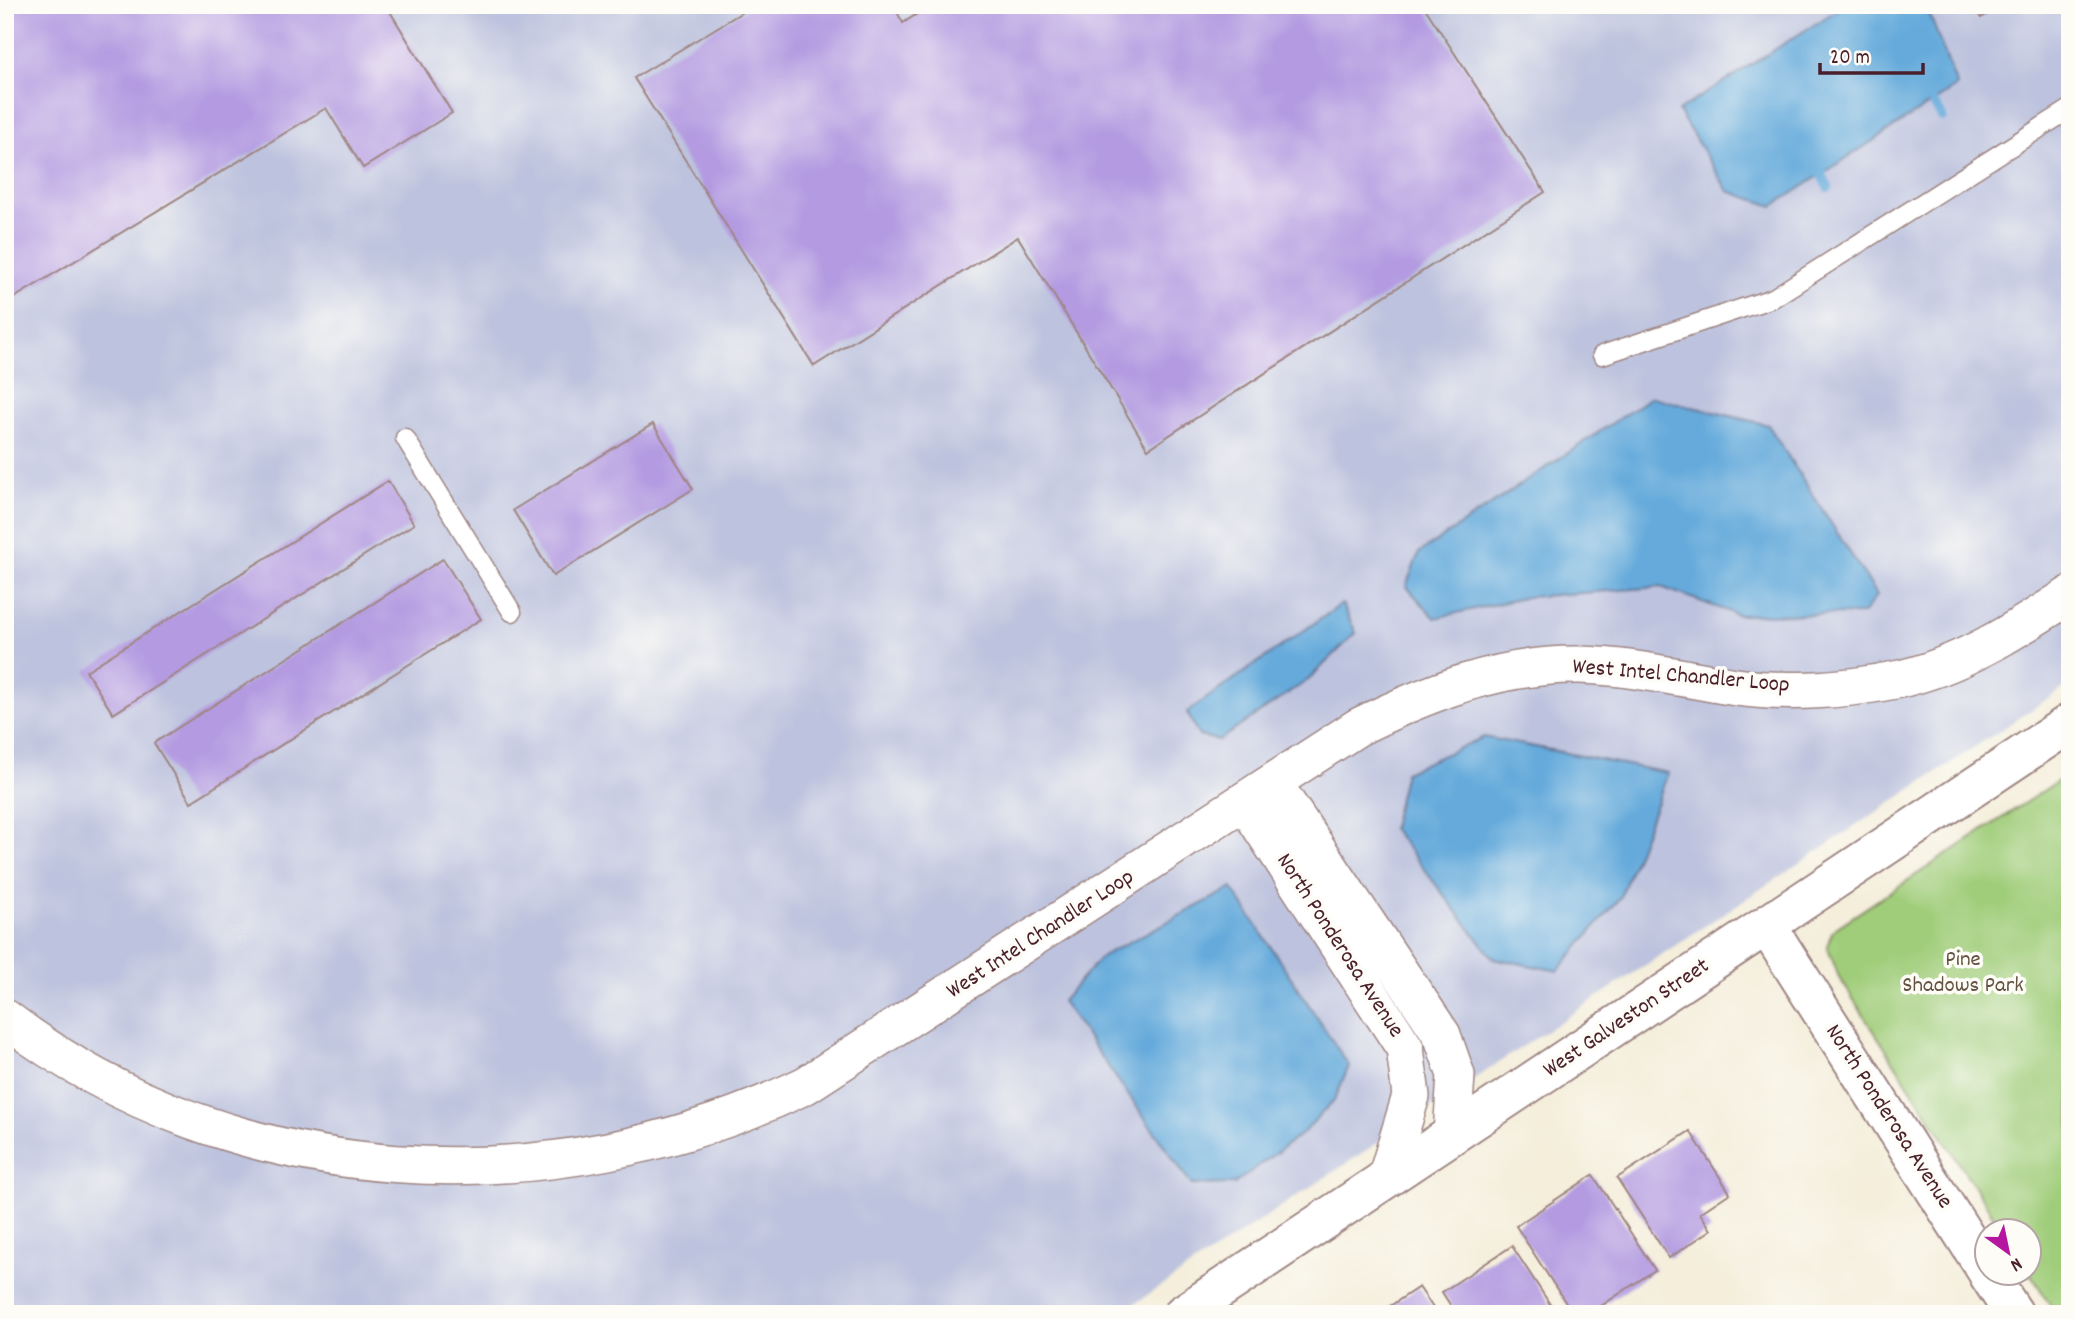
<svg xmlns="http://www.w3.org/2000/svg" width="2075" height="1319" viewBox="0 0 2075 1319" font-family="Dekko,sans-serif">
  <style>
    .industrial { fill: #bdc3de }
    .green { fill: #a0cd7a; stroke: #757652; stroke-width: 2 }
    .water { fill: #65aadb; stroke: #586483; stroke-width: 2 }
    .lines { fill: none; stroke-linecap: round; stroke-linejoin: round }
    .stream { stroke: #65aadb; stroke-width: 10 }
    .building { fill: #b49be1 }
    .service-casing { stroke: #9f8683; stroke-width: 21 }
    .minor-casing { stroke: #9f8683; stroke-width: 40 }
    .tertiary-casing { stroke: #9f8683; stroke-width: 42 }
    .service { stroke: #fff; stroke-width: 18 }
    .minor { stroke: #fff; stroke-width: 37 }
    .tertiary { stroke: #fff; stroke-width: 38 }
    .labels { text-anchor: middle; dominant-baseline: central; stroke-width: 7; stroke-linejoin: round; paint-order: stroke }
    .street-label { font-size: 23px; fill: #4a1f2b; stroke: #fdfcf7 }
    .park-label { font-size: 23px; fill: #645343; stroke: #fdfcf7 }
  </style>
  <rect width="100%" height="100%" fill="#fdfcf7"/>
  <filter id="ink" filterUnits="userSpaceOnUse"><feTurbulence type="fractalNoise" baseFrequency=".0143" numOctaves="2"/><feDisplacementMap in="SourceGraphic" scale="14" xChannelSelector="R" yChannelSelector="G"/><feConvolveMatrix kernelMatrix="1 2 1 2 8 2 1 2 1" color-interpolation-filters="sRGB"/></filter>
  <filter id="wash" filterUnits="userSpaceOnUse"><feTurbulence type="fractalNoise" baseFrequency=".00686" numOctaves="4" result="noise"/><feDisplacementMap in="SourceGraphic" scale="28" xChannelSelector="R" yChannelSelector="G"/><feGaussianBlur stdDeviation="1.57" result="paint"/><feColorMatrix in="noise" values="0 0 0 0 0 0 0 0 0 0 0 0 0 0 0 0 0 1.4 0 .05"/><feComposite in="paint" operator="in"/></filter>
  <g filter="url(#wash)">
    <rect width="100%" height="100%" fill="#f4eedb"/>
    <path class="industrial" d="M 5,5 L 2070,5 L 2070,684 L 1119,1314 L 5,1314 Z"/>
    <path class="green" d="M 2070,773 L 2070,1314 L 2056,1314 L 2030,1273 L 2030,1232 L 2003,1231 L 1839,977 L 1827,946 L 1833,930 Z"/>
    <path class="water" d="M 1845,5 L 1926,5 L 1957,86 L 1773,206 L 1728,191 L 1678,111 Z
      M 1651,397 L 1768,425 L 1877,595 L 1863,614 L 1738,615 L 1661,587 L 1527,597 L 1435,618 L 1406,586 L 1419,553 Z
      M 1342,604 L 1356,633 L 1308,680 L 1219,740 L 1199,736 L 1187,712 Z
      M 1484,737 L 1668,773 L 1620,898 L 1558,971 L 1493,958 L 1392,828 L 1405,772 Z
      M 1232,888 L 1349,1066 L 1335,1099 L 1304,1132 L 1234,1184 L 1192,1185 L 1062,1001 L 1102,956 Z"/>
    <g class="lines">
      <path class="stream" d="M 1927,92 L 1942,117
        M 1815,162 L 1828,187"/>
    </g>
    <g id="blocks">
      <path class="building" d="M 5,5 L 386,5 L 452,113 L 363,168 L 326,108 L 14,298 L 5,284 Z
        M 754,5 L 893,5 L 903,23 L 931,5 L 1423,5 L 1545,192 L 1148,449 L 1018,237 L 814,366 L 634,78 Z
        M 1973,5 L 2001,5 L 1981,18 Z
        M 653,424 L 693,489 L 553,576 L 513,510 Z
        M 388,481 L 414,524 L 113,714 L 86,671 Z
        M 443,559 L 481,619 L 191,802 L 154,743 Z
        M 1690,1131 L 1730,1193 L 1700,1213 L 1711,1230 L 1669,1258 L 1617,1178 Z
        M 1593,1175 L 1655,1270 L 1589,1314 L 1573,1314 L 1516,1226 Z
        M 1512,1246 L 1553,1309 L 1546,1314 L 1456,1314 L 1442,1292 Z
        M 1419,1287 L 1437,1314 L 1378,1314 Z"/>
    </g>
  </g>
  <g filter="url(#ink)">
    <use href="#blocks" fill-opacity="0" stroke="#9f8683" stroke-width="2"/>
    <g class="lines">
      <g class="service-casing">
        <path id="service" d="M 1602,355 L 1773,298 L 2070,109
          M 405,438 L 512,612"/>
      </g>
      <g class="minor-casing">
        <path id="minor" d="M 1273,783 L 1442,1035 L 1456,1075 L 1452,1135
          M 1244,801 L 1405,1048 L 1411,1096 L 1386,1179
          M 5,1018 C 233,1193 551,1209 806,1085 L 1358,727 C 1427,693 1500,664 1579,665 C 1632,666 1684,679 1736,687 C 1787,694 1845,690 1895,680 C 1959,667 2016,630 2070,595"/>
      </g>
      <g class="tertiary-casing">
        <path id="tertiary" d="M 1767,926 L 1988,1273
          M 1988,1274 L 2014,1314
          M 1183,1314 L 2070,723"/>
      </g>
      <use href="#service" class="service"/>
      <use href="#minor" class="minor"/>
      <use href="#tertiary" class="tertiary"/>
    </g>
  </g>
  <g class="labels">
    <g class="street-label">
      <text transform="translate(1681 677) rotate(5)">West Intel Chandler Loop</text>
      <text transform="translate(1041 935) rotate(-33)">West Intel Chandler Loop</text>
      <text transform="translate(1339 946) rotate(57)">North Ponderosa Avenue</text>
      <text transform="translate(1627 1019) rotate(-34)">West Galveston Street</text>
      <text transform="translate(1888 1117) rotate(57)">North Ponderosa Avenue</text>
    </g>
    <g class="park-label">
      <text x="1963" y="960">Pine<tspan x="1963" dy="26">Shadows Park</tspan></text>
    </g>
  </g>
  <rect width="2075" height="1319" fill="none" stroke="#fdfcf7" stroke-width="28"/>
  <g transform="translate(2008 1252) rotate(147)"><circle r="33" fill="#fdfcf7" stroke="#b5a4a5" stroke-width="2"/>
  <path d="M0-5L12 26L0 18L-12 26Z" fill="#b5179e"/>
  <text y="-10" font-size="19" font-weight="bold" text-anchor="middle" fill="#4a1f2b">N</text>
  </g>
  <path d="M1820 63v10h103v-10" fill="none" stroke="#4a1f2b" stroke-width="3.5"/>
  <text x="1830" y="63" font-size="21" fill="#4a1f2b" stroke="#fdfcf7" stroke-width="5" paint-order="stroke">20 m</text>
</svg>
